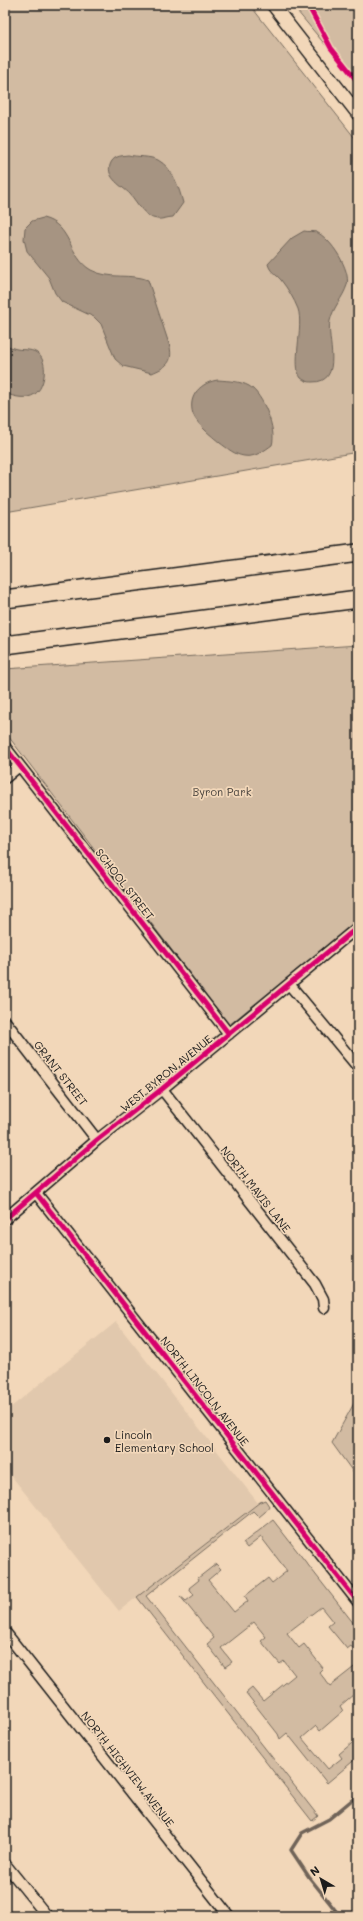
<svg xmlns="http://www.w3.org/2000/svg" width="363" height="1921" viewBox="0 0 363 1921" font-family="Mali,sans-serif">
  <style>
    .built { fill: #e1c8ad }
    .green { fill: #d2bba2; stroke: #776c5f }
    .water { fill: #a69482; stroke: #6f6459 }
    .lines { fill: none; stroke-linecap: round; stroke-linejoin: round }
    .stream { stroke: #6f6459; stroke-width: 3.5 }
    .minor-casing { stroke: #1c1c1c; stroke-width: 13 }
    .tertiary-casing { stroke: #1c1c1c; stroke-width: 15 }
    .motorway-casing { stroke: #1c1c1c; stroke-width: 20 }
    .minor { stroke: #f2d7b9; stroke-width: 10 }
    .tertiary { stroke: #f2d7b9; stroke-width: 12 }
    .motorway { stroke: #f2d7b9; stroke-width: 17 }
    .cycleway-casing { stroke: #f2d7b9; stroke-width: 8 }
    .cycleway { stroke: #d6006c; stroke-width: 5 }
    .poi-dot { fill: #1c1c1c; stroke: #f2d7b9; stroke-width: 1.5 }
    .labels { text-anchor: middle; dominant-baseline: central; stroke-width: 3.5; stroke-linejoin: round; paint-order: stroke }
    .park-label { font-size: 11px; fill: #4a443e; stroke: #f2d7b9 }
    .street-label { font-size: 11px; fill: #1c1c1c; stroke: #f2d7b9 }
    .poi-label { font-size: 11px; fill: #1c1c1c; stroke: #f2d7b9; text-anchor: start }
  </style>
  <rect width="100%" height="100%" fill="#f2d7b9"/>
  <filter id="ink" filterUnits="userSpaceOnUse"><feTurbulence type="fractalNoise" baseFrequency=".025" numOctaves="2"/><feDisplacementMap in="SourceGraphic" scale="8" xChannelSelector="R" yChannelSelector="G"/><feConvolveMatrix kernelMatrix="1 2 1 2 8 2 1 2 1" color-interpolation-filters="sRGB"/></filter>
  <g filter="url(#ink)">
    <path class="built" d="M 116,1322 L 258,1503 L 119,1611 L 5,1468 L 5,1412 Z"/>
    <path class="green" d="M 5,5 L 250,5 L 358,142 L 358,452 L 5,512 Z
      M 292,5 L 358,5 L 358,84 Z
      M 358,645 L 358,920 L 229,1025 L 5,732 L 5,669 Z
      M 358,1396 L 358,1479 L 332,1443 Z
      M 265,1500 L 269,1506 L 265,1512 L 259,1517 L 253,1511 L 146,1596 L 318,1816 L 312,1821 L 137,1597 L 260,1502 Z
      M 273,1520 L 358,1629 L 358,1655 L 351,1646 L 347,1649 L 328,1626 L 333,1622 L 321,1607 L 287,1633 L 299,1648 L 304,1644 L 323,1668 L 319,1672 L 330,1686 L 358,1664 L 358,1699 L 354,1694 L 340,1706 L 343,1711 L 320,1731 L 316,1726 L 302,1738 L 328,1769 L 342,1758 L 339,1754 L 358,1738 L 358,1757 L 327,1783 L 287,1733 L 280,1739 L 278,1734 L 246,1693 L 252,1688 L 263,1701 L 295,1675 L 284,1661 L 280,1664 L 261,1641 L 266,1637 L 254,1622 L 221,1648 L 232,1662 L 225,1667 L 207,1644 L 214,1638 L 180,1596 L 186,1601 L 194,1595 L 189,1588 L 199,1580 L 198,1578 L 216,1564 L 221,1569 L 208,1580 L 234,1612 L 248,1601 L 245,1596 L 268,1578 L 272,1583 L 287,1571 L 261,1537 L 247,1548 L 243,1543 Z"/>
    <path class="water" d="M 128,155 C 137,157 150,156 158,160 C 173,168 179,188 183,203 L 173,217 C 168,217 161,220 157,219 C 145,218 137,202 130,194 C 122,186 106,178 110,165 C 113,156 120,156 128,155 Z
      M 43,218 C 72,225 68,257 91,270 C 109,280 132,273 148,280 L 170,347 C 173,363 166,367 152,373 L 123,366 L 115,359 L 101,324 L 94,317 L 62,302 L 55,293 L 49,278 L 27,251 L 24,239 L 25,228 L 32,221 Z
      M 304,231 C 308,232 313,231 316,232 C 331,238 351,270 347,285 C 343,298 333,307 330,321 C 326,337 345,383 312,382 C 308,382 305,381 301,378 C 291,366 304,327 298,309 C 294,299 288,289 281,280 C 276,274 270,272 268,264 L 292,238 Z
      M 5,344 C 7,345 10,347 13,348 C 21,351 30,348 37,353 C 49,361 45,387 35,394 C 26,400 14,397 5,393 Z
      M 218,380 C 229,381 240,381 249,386 C 263,394 277,430 272,445 C 265,450 255,458 244,456 C 235,455 227,448 220,443 C 211,435 198,426 193,414 C 187,395 202,382 218,380 Z"/>
    <g class="lines">
      <path class="stream" d="M 340,1916 L 309,1877 L 291,1850 L 302,1833 L 329,1819 L 358,1795"/>
      <g class="minor-casing">
        <path id="minor" d="M 5,747 L 229,1034
          M 5,778 L 19,766
          M 289,984 L 358,1067
          M 5,1021 L 97,1140
          M 162,1089 L 315,1284 L 323,1299 L 324,1308
          M 36,1193 L 358,1602
          M 5,1219 L 97,1140 L 162,1089 L 358,927
          M 5,1632 L 229,1916
          M 5,1864 L 47,1916"/>
      </g>
      <g class="tertiary-casing">
        <path id="tertiary" d="M 273,5 L 358,114"/>
      </g>
      <g class="motorway-casing">
        <path id="motorway" d="M 5,599 L 358,553
          M 5,645 L 358,599"/>
      </g>
      <use href="#minor" class="minor"/>
      <use href="#tertiary" class="tertiary"/>
      <use href="#motorway" class="motorway"/>
      <g class="cycleway-casing">
        <path id="cycleway" d="M 308,5 L 331,48 L 358,82
          M 5,747 L 229,1034
          M 36,1193 L 358,1602
          M 5,1219 L 97,1140 L 162,1089 L 358,927"/>
      </g>
      <use href="#cycleway" class="cycleway"/>
    </g>
  </g>
  <circle class="poi-dot" cx="107" cy="1440" r="4"/>
  <g class="labels">
    <g class="park-label">
      <text x="222" y="791">Byron Park</text>
    </g>
    <g class="street-label">
      <text transform="translate(125 884) rotate(52)">SCHOOL STREET</text>
      <text transform="translate(61 1073) rotate(52)">GRANT STREET</text>
      <text transform="translate(166 1073) rotate(-39)">WEST BYRON AVENUE</text>
      <text transform="translate(256 1189) rotate(52)">NORTH MAVIS LANE</text>
      <text transform="translate(205 1391) rotate(52)">NORTH LINCOLN AVENUE</text>
      <text transform="translate(128 1769) rotate(52)">NORTH HIGHVIEW AVENUE</text>
    </g>
    <g class="poi-label">
      <text x="115" y="1434">Lincoln<tspan x="115" dy="13">Elementary School</tspan></text>
    </g>
  </g>
  <rect width="363" height="1921" fill="none" stroke="#f2d7b9" stroke-width="20"/>
  <rect x="10" y="10" width="343" height="1901" fill="none" stroke="#1c1c1c" stroke-width="1.5" filter="url(#ink)"/>
  <g transform="translate(321 1879) rotate(322)" stroke="#f2d7b9" stroke-width="3" paint-order="stroke">
  <path d="M0-3L7 15L0 10L-7 15Z" fill="#1c1c1c"/>
  <text y="-6" font-size="11" font-weight="bold" text-anchor="middle" fill="#1c1c1c">N</text>
  </g>
</svg>
